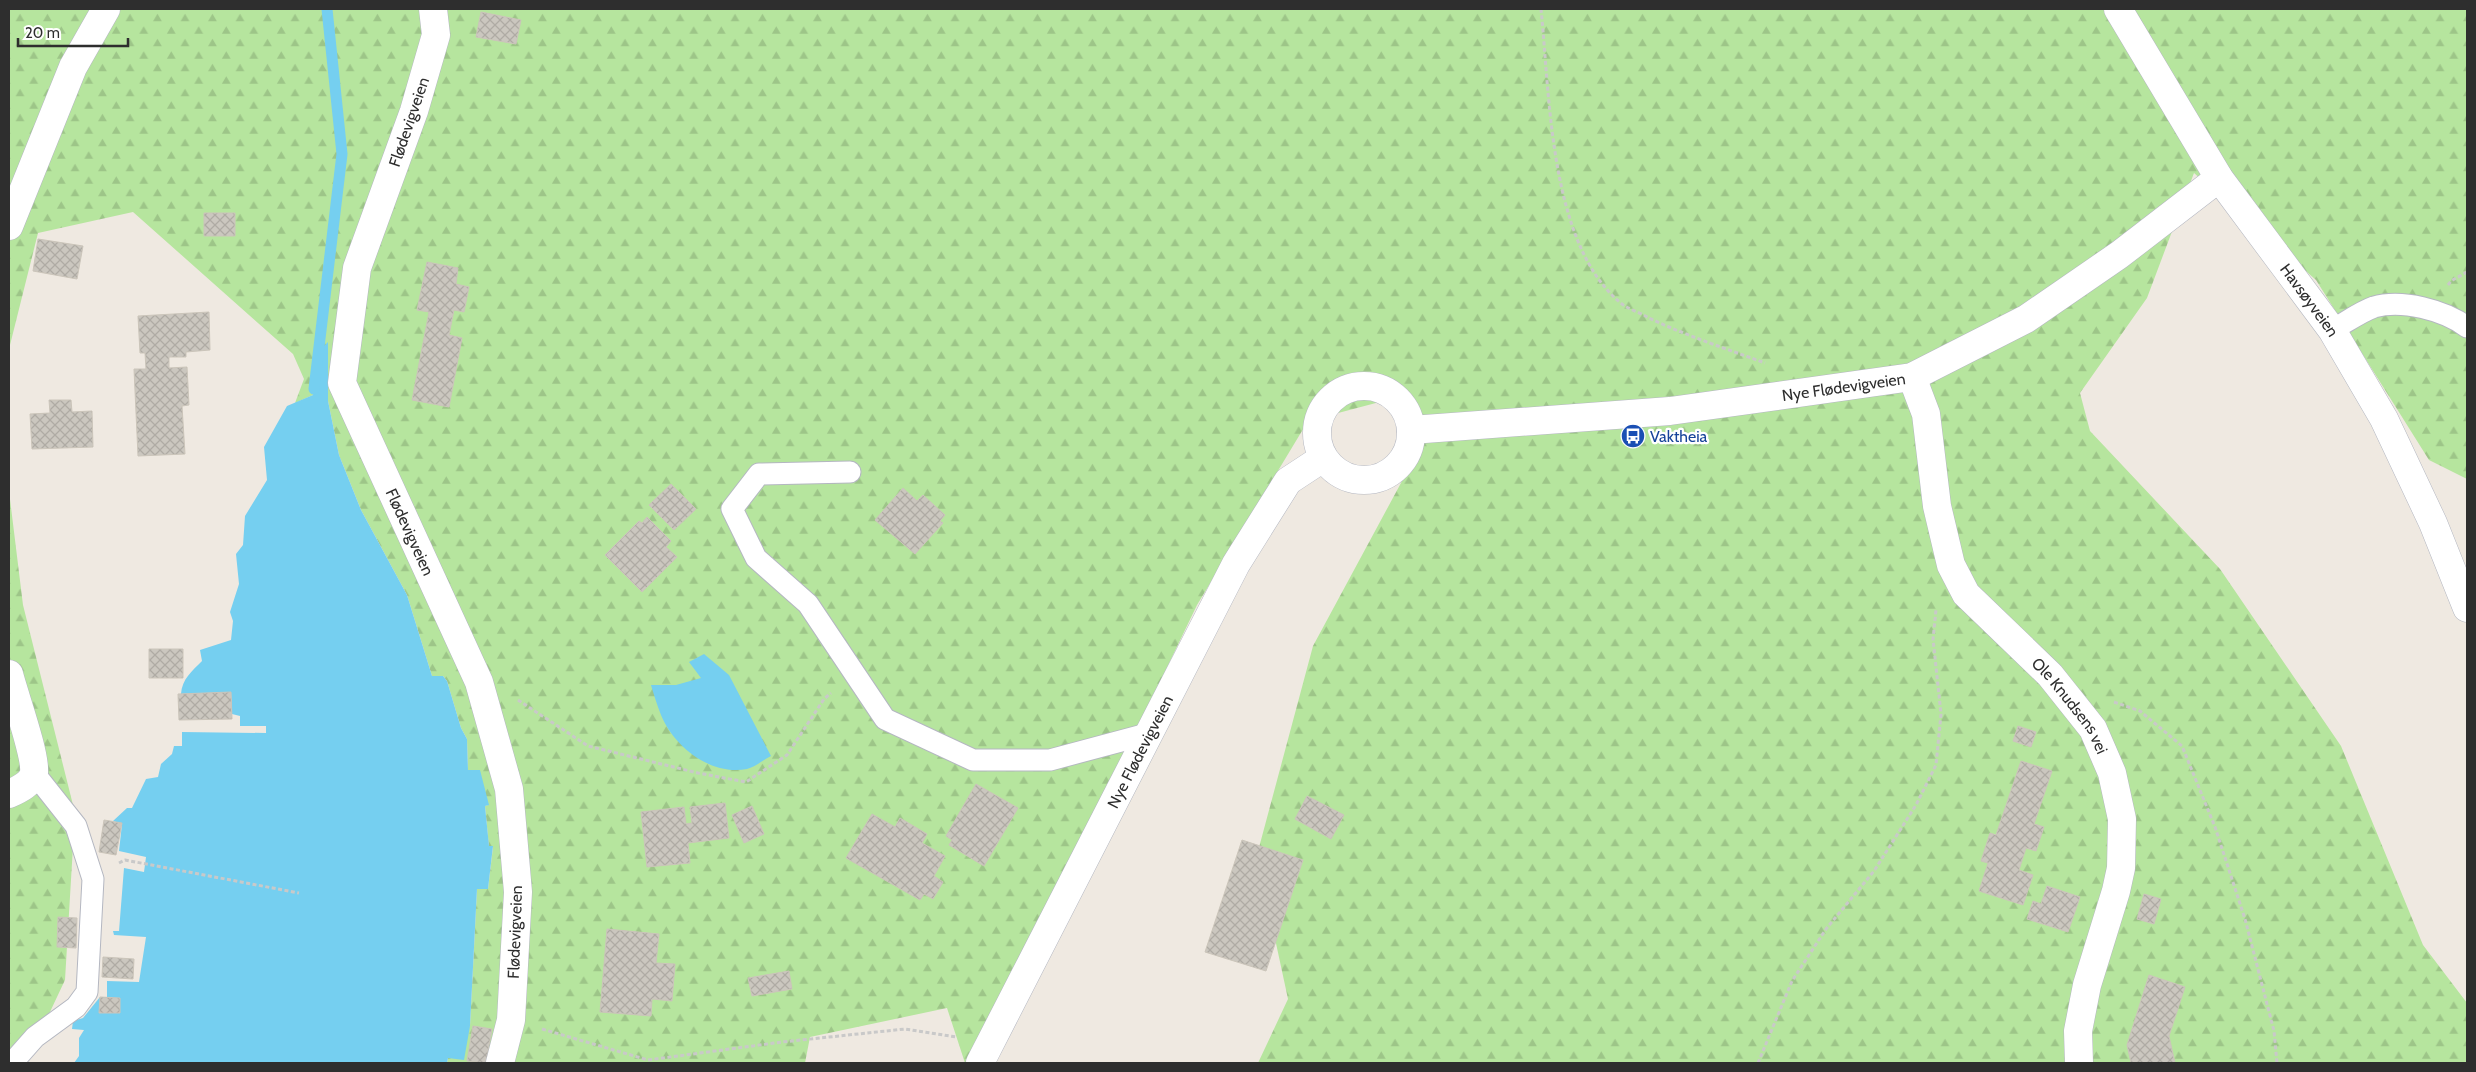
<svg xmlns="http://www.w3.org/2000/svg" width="2476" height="1072" viewBox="0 0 2476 1072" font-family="Cabin,sans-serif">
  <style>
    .forest { fill: url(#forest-firs) }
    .water { fill: #75cff0 }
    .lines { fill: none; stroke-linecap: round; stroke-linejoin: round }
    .stream { stroke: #75cff0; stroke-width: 11 }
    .building { fill: url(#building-cross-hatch); stroke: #cbc5ba }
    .lane-casing { stroke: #b4b7c1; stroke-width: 23 }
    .street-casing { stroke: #b4b7c1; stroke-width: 29 }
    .secondary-casing { stroke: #b4b7c1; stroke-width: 29 }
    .path { stroke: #c9c9c9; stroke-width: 3; stroke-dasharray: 4 2.5; stroke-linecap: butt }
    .lane { stroke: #fff; stroke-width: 21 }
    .street { stroke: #fff; stroke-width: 28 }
    .secondary { stroke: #fff; stroke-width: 28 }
    .labels { text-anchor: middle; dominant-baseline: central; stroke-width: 4.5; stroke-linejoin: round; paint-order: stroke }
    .street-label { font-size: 16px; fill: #2e2e2e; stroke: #fff }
    .transit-label { font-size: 16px; fill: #164399; stroke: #fff; text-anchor: start }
  </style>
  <defs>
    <pattern id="forest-firs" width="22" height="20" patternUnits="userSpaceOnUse" patternTransform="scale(1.25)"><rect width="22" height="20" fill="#b6e59e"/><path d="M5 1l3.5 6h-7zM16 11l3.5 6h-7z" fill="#9dc588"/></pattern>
    <pattern id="building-cross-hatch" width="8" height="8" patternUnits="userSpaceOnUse" patternTransform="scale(1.25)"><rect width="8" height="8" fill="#cbc7bf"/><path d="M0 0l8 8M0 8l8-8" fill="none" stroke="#afaba4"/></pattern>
  </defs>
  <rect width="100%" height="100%" fill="#efe9e1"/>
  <path class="forest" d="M 9,9 L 2467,9 L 2467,479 L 2429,460 L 2316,280 L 2194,173 L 2147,298 L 2080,393 L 2090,431 L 2220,569 L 2341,746 L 2423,945 L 2467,1003 L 2467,1063 L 1258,1063 L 1288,999 L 1257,855 L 1313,646 L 1415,457 L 1406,395 L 1308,421 L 1197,605 L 977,1063 L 965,1063 L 947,1008 L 810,1037 L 805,1063 L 447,1063 L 448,1058 L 470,1026 L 477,889 L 488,889 L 493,847 L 489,847 L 485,806 L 488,805 L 468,771 L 467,739 L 461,728 L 447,681 L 443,676 L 432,676 L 407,595 L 361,510 L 339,455 L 328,401 L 328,343 L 319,352 L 313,395 L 295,403 L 304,379 L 293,354 L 133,212 L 38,233 L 9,349 Z
    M 9,491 L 23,605 L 75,813 L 65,980 L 26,1063 L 9,1063 Z"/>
  <path class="water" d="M 328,342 L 328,401 L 339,455 L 361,510 L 407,595 L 432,676 L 443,676 L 447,681 L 461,728 L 467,739 L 468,770 L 480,770 L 489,805 L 485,806 L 489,846 L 493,846 L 488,889 L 477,889 L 470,1026 L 464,1060 L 448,1058 L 447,1063 L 74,1063 L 79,1056 L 79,1038 L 84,1030 L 72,1029 L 73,1021 L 83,1018 L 100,997 L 107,997 L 107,981 L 139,982 L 146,937 L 114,935 L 113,931 L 119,931 L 124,868 L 144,872 L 146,857 L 119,851 L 122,824 L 113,821 L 127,808 L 132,808 L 146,779 L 158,777 L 161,764 L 172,754 L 174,746 L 182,746 L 182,732 L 266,733 L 266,726 L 240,726 L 240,716 L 232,714 L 231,693 L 181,694 C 182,679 192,671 202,661 L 200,650 L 231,640 L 233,621 L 230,612 L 239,584 L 236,554 L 243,545 L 245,516 L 267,480 L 264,447 L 287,406 L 313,395 L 319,351 Z
    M 704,654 L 729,675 L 771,756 C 763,760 755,767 747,769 C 711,776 674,747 661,715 C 657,705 654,695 651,685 L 676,685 L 701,678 L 689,662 Z"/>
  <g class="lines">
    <path class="stream" d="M 314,389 L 342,154 L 327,9"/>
  </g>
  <path class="building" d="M 481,12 L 521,20 L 516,44 L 476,37 Z
    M 204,213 L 235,213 L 235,236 L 204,236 Z
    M 38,239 L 83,246 L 77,279 L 33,271 Z
    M 427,262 L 458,268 L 456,284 L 469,287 L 464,312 L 454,310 L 449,335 L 462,338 L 449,407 L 412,400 L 429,312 L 417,310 Z
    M 209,312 L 210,350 L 186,352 L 186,357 L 169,357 L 169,368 L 187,367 L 189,405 L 182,406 L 185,454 L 138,456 L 134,369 L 146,369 L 145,353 L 140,353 L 138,316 Z
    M 49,400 L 71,400 L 72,412 L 92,411 L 93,447 L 32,449 L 30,414 L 50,413 Z
    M 671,484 L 696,509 L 674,530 L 649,505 Z
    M 903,488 L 917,501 L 923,495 L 945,515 L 940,521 L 943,523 L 915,554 L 875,520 Z
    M 647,517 L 671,541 L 666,547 L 677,557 L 642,592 L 605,555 L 639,521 L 642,523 Z
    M 149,649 L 183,649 L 183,678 L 149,678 Z
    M 231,692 L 232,719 L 179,720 L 178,694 Z
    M 2018,726 L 2036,732 L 2031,747 L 2013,741 Z
    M 2021,761 L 2052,771 L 2034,824 L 2044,827 L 2036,851 L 2026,848 L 2019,870 L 2033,875 L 2023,905 L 1979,891 L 1988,863 L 1981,861 L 1990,833 L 1996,835 Z
    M 976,784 L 1018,808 L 984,866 L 949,845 L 952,840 L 946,836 Z
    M 1307,796 L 1344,815 L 1331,839 L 1295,819 Z
    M 725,803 L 729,838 L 688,843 L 690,863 L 647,867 L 641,812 L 684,807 L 686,824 L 692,823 L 690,807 Z
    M 752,806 L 764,834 L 744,843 L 732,815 Z
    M 872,814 L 895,827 L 900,818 L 927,834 L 922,843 L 945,856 L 934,876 L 943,882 L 933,899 L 924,894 L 920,900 L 846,858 Z
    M 104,820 L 122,823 L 116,855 L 99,852 Z
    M 1242,840 L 1303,860 L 1266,971 L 1205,952 Z
    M 2047,886 L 2080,897 L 2068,932 L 2027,919 L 2033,901 L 2041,904 Z
    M 2144,894 L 2161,899 L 2154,924 L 2137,919 Z
    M 58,917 L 77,918 L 76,948 L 57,947 Z
    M 607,929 L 659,934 L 656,963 L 675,964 L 672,1001 L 652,999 L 651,1016 L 600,1012 Z
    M 103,957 L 134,959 L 133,979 L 102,977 Z
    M 789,971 L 792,989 L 752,996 L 748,978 Z
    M 2149,975 L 2185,987 L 2169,1036 L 2175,1063 L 2131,1063 L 2127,1045 Z
    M 100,997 L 120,998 L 120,1013 L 99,1013 Z
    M 473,1026 L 492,1029 L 486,1063 L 467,1061 Z"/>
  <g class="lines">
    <g class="lane-casing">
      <path id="lane" d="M 2332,330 C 2345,323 2360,312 2374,307 C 2402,299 2444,310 2467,327
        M 850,472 L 759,474 L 732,509 L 756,558 L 808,604 L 885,719 L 973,760 L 1050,760 L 1147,734
        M 12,1063 L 35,1037 L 76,1007 L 87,992 L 93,879 L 76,826 L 34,773"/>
    </g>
    <g class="street-casing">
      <g id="street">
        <path id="s1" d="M 433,9 L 436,35 L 414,111 L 357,268 L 342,383 L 479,682 L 509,789 L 518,892 L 511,1020 L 500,1063"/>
        <path d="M 9,226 L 73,67 L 106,9"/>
        <path id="s2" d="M 1912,377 L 1926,414 L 1937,506 L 1951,565 L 1966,594 L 2050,675 L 2093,729 L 2112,773 L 2122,819 L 2121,868 L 2116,891 L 2087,985 L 2078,1031 L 2079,1063"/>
        <circle cx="1364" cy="433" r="47"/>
        <path id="s3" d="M 1411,430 L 1670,411 L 1912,377 L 2026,319 L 2119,255 L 2219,178"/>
        <path d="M 9,674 C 14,694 36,755 34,772 C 33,783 18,790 9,794"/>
        <path id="s4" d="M 980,1063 L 1236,564 L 1288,481 L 1323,458"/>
      </g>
    </g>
    <g class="secondary-casing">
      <g id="secondary">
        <path id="s5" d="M 2118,9 L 2219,178 L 2332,330 L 2384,419 L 2433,523 L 2467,608"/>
      </g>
    </g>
    <path class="path" d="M 1541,9 C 1550,95 1549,246 1622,304 C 1630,310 1641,313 1649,318 C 1687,336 1727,349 1765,363
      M 2448,285 L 2451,281 L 2467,272
      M 518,700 L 588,746 L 698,773 L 746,782 L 787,755 L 824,699 L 831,693
      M 2114,702 L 2140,711 L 2182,746 L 2215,827 L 2245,919 L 2274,1031 L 2277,1063
      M 119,863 L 125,860 L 299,893
      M 542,1029 L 648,1060 L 782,1042 L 905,1029 L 956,1037
      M 1758,1063 L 1792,981 L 1826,929 L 1874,871 L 1916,805 L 1936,765 L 1941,714 L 1933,639 L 1936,610"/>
    <use href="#lane" class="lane"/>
    <use href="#street" class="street"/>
    <use href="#secondary" class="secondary"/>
  </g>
  <defs>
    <g id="bus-disc" transform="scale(1.25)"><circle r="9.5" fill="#1a4fb4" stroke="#fff"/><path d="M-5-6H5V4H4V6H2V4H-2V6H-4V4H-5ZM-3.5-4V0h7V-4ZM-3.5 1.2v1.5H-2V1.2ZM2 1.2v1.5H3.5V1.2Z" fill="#fff"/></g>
  </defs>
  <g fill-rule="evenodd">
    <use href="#bus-disc" x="1633" y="436"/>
  </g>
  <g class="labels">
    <g class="street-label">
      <text transform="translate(409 122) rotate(-71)">Flødevigveien</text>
      <text stroke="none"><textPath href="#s5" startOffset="349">Havsøyveien</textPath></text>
      <text stroke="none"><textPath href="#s3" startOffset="435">Nye Flødevigveien</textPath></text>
      <text stroke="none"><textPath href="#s1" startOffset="552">Flødevigveien</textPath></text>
      <text stroke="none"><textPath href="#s2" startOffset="379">Ole Knudsens vei</textPath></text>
      <text stroke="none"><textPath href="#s4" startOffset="350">Nye Flødevigveien</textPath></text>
      <text transform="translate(515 932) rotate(-88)">Flødevigveien</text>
    </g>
    <g class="transit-label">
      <text x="1650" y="436">Vaktheia</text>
    </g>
  </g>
  <rect width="2476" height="1072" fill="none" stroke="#2e2e2e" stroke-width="20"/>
  <path d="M18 38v8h110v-8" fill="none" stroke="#2e2e2e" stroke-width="2.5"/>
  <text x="25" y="38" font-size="15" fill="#2e2e2e" stroke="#ffffff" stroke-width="4" paint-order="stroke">20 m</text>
</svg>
